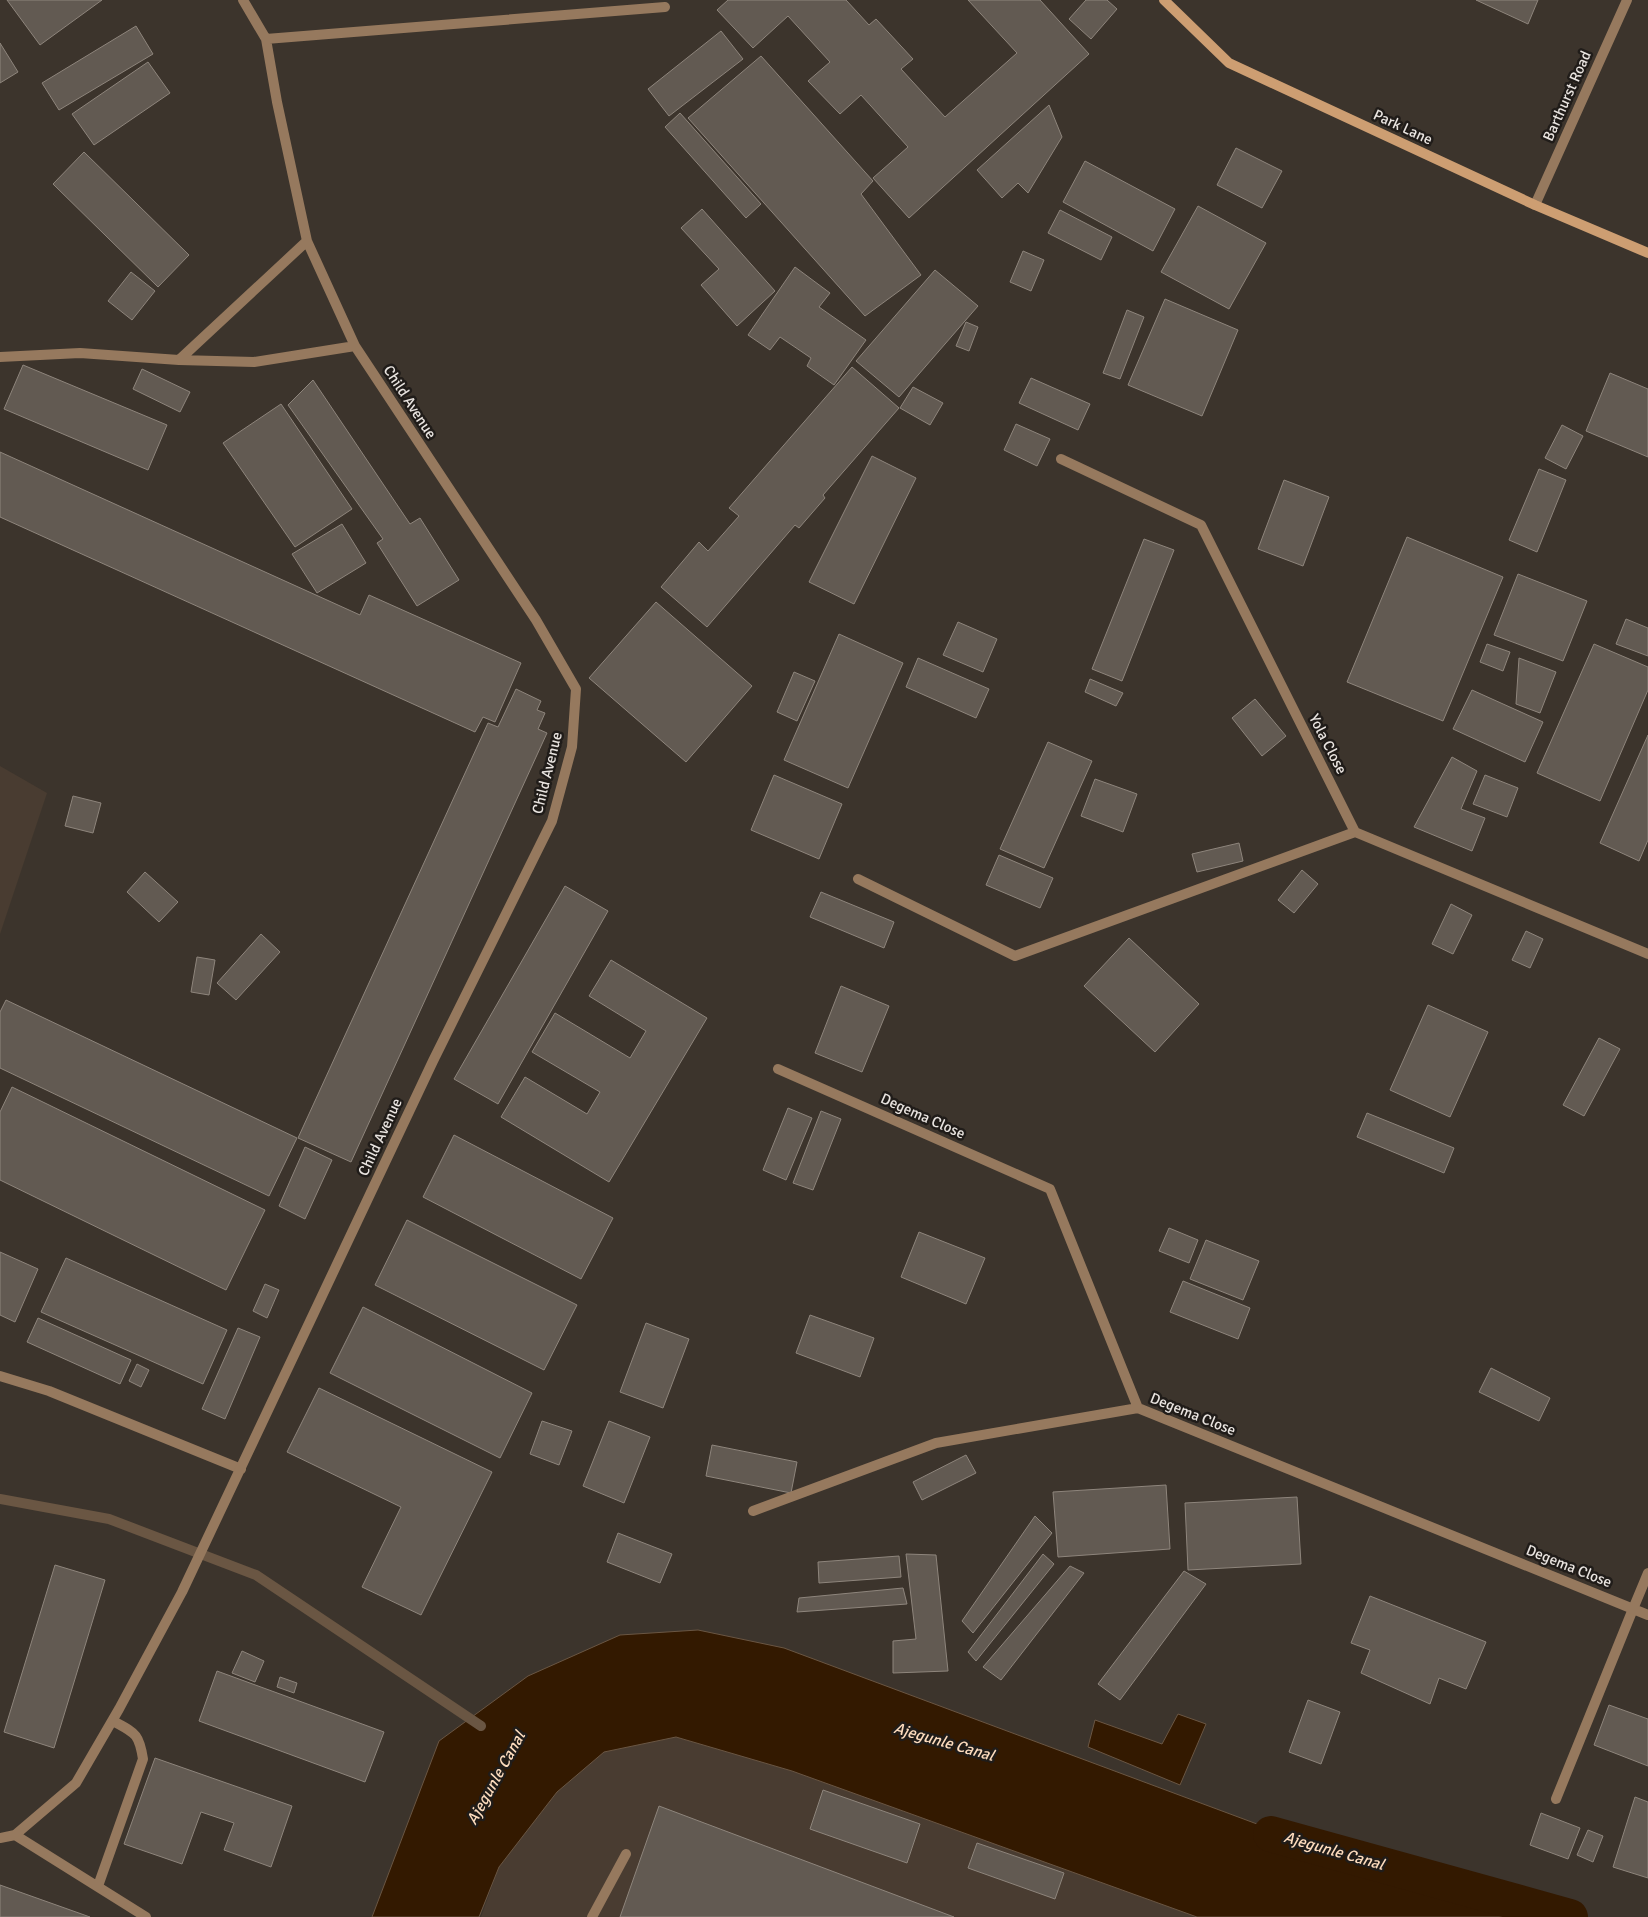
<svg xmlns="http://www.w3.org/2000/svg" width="1648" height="1917" viewBox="0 0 1648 1917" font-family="Signika,sans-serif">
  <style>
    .built { fill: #493c31 }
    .water { fill: #331900; stroke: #6a5643 }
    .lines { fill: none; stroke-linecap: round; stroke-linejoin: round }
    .stream { stroke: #6a5643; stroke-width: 10 }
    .canal { stroke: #331900; stroke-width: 36 }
    .building { fill: #625a52; stroke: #8e857c }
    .lane { stroke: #96795e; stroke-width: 10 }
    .street { stroke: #96795e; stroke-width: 10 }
    .secondary { stroke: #cd9e72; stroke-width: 10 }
    .labels { text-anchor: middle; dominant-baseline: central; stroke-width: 5; stroke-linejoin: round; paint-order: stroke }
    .street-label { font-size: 15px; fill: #e9e4e0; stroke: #201c19 }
    .water-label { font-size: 16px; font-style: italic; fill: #fcdbbd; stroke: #201c19 }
  </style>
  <rect width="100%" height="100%" fill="#3c342c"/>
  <path class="built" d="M 0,766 L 47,793 L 0,934 Z
    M 676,1737 L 792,1771 L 1197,1917 L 481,1917 L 499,1867 L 557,1792 L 604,1752 Z"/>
  <path class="water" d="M 698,1630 L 784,1648 L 1472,1904 L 1515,1917 L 1197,1917 L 792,1771 L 676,1737 L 604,1752 L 557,1792 L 499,1867 L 479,1917 L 372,1917 L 439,1741 L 528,1676 L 620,1635 Z
    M 1178,1714 L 1206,1724 L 1180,1785 L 1088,1747 L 1095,1720 L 1162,1744 Z"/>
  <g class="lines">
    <path class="stream" d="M 0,1499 L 109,1519 L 256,1575 L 481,1726"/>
    <path class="canal" d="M 1271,1834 L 1570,1917"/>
  </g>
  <path class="building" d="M 7,0 L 102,0 L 40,45 Z
    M 728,0 L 846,0 L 869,25 L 876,19 L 913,59 L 901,69 L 945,117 L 1017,53 L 968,0 L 1040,0 L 1089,54 L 909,218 L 873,178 L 908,147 L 861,95 L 840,114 L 808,81 L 830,62 L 788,16 L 753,48 L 717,10 Z
    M 1086,0 L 1107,0 L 1117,9 L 1091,39 L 1069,19 Z
    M 1476,0 L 1538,0 L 1528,24 Z
    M 136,26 L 153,54 L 59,110 L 42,83 Z
    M 721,31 L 743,59 L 669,116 L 648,89 Z
    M 0,43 L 18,72 L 0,83 Z
    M 761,56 L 873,181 L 861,194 L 921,275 L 865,316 L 688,118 Z
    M 148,62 L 170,93 L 94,145 L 72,114 Z
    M 1049,105 L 1062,137 L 1028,193 L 1018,183 L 1002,198 L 977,170 Z
    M 680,113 L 761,204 L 746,218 L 665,127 Z
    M 1236,148 L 1282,171 L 1262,208 L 1217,185 Z
    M 84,152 L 189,255 L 158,287 L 53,184 Z
    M 1085,161 L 1175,209 L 1153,251 L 1063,202 Z
    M 1198,206 L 1266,243 L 1229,309 L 1161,272 Z
    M 702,209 L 775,291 L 737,326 L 701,285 L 719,269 L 681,228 Z
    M 1060,210 L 1112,237 L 1101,260 L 1048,233 Z
    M 1023,251 L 1044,260 L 1031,291 L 1010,282 Z
    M 795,267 L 830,293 L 819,307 L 866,340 L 834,385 L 807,366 L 811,358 L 780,337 L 770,350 L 748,335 Z
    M 935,270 L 978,306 L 899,397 L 856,361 Z
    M 131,272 L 155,291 L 132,320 L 108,301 Z
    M 1165,299 L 1238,330 L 1202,416 L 1128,385 Z
    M 1127,310 L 1144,317 L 1120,379 L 1103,373 Z
    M 966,322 L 978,327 L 969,351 L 956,346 Z
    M 23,365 L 167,425 L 148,470 L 4,409 Z
    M 852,367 L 899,408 L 823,495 L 825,498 L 799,528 L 795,525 L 707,627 L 661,587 L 699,542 L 708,551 L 739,516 L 729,508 Z
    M 142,369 L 190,392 L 180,412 L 133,389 Z
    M 1610,373 L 1648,389 L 1648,457 L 1586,431 Z
    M 1031,378 L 1090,404 L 1078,430 L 1019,403 Z
    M 313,380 L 410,524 L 420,518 L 459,580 L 417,606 L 377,543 L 383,539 L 288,405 Z
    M 913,387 L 943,403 L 930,425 L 900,408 Z
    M 281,404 L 352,509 L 295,547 L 223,443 Z
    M 1016,424 L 1050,439 L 1037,466 L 1004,450 Z
    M 1562,425 L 1583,436 L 1566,469 L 1545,458 Z
    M 0,452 L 360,615 L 369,595 L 521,663 L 495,722 L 483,717 L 475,732 L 0,517 Z
    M 872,456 L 916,478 L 854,604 L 809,582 Z
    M 1539,469 L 1566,480 L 1537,552 L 1509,540 Z
    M 1284,480 L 1329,497 L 1303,566 L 1258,549 Z
    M 342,524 L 366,563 L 317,593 L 292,554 Z
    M 1407,537 L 1503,577 L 1443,721 L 1347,682 Z
    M 1144,539 L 1174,550 L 1122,681 L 1092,669 Z
    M 1518,574 L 1587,601 L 1563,661 L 1494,635 Z
    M 656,602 L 752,686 L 686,762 L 589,678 Z
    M 1626,619 L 1648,628 L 1648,656 L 1616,644 Z
    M 958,622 L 997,639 L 983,672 L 943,655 Z
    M 839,634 L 903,663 L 848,788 L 784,760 Z
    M 1487,644 L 1510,652 L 1503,671 L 1480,662 Z
    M 1594,644 L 1648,667 L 1648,690 L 1600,801 L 1537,773 Z
    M 918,658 L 989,689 L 976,718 L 906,687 Z
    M 1519,658 L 1556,672 L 1540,713 L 1516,704 Z
    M 794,672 L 815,681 L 797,721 L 777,712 Z
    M 1090,679 L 1123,693 L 1116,706 L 1085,692 Z
    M 516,689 L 541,701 L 537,710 L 545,713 L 538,729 L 547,733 L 351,1162 L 298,1138 L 488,723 L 498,727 Z
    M 1472,690 L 1543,722 L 1525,762 L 1453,729 Z
    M 1255,699 L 1286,736 L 1262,756 L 1232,718 Z
    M 1648,735 L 1648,840 L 1639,861 L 1600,843 Z
    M 1048,742 L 1092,761 L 1044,868 L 1000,849 Z
    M 1452,757 L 1477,771 L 1461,809 L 1485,818 L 1472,851 L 1414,827 Z
    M 774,775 L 842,804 L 819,859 L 751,830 Z
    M 1485,775 L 1518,788 L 1507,817 L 1473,804 Z
    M 1095,779 L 1137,794 L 1123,832 L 1081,816 Z
    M 73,796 L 101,803 L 93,833 L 65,826 Z
    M 1239,843 L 1243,861 L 1197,872 L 1192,854 Z
    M 999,855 L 1053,878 L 1040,908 L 986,885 Z
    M 1302,870 L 1318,884 L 1294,913 L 1278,900 Z
    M 145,872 L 178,902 L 159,922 L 127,892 Z
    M 565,886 L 608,911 L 498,1104 L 454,1079 Z
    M 821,892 L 894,922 L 884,948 L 810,917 Z
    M 1451,904 L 1472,915 L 1453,954 L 1432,944 Z
    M 1526,931 L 1543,939 L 1530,968 L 1512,960 Z
    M 261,934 L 280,952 L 236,1000 L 217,983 Z
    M 1129,938 L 1199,1004 L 1155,1052 L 1084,986 Z
    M 197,957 L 215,960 L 209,995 L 191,992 Z
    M 611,960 L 707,1018 L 609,1182 L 501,1117 L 525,1077 L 587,1114 L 600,1092 L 532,1052 L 555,1013 L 630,1058 L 646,1031 L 589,996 Z
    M 841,986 L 889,1006 L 862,1072 L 815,1053 Z
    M 6,1000 L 297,1138 L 269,1196 L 0,1068 L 0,1012 Z
    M 1428,1005 L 1488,1032 L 1450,1117 L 1390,1090 Z
    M 1599,1038 L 1620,1049 L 1584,1116 L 1563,1105 Z
    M 12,1087 L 265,1210 L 226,1290 L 0,1180 L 0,1112 Z
    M 788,1108 L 812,1118 L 786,1180 L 763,1170 Z
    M 821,1111 L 841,1119 L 813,1190 L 793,1183 Z
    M 1367,1113 L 1454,1148 L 1444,1173 L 1357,1137 Z
    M 454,1135 L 613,1218 L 581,1279 L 423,1197 Z
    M 305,1147 L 332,1160 L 305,1219 L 279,1206 Z
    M 407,1220 L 577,1305 L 544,1370 L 375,1285 Z
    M 1169,1228 L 1198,1240 L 1189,1263 L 1159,1251 Z
    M 919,1232 L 985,1258 L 966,1304 L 901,1277 Z
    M 1206,1240 L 1259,1261 L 1243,1300 L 1190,1279 Z
    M 0,1252 L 38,1269 L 15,1322 L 0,1315 Z
    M 66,1258 L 227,1330 L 203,1384 L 41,1312 Z
    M 1183,1281 L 1250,1308 L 1238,1339 L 1170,1312 Z
    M 265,1284 L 279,1290 L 267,1318 L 253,1311 Z
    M 363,1307 L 532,1393 L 500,1458 L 330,1373 Z
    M 810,1315 L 874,1338 L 860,1377 L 796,1353 Z
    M 38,1318 L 131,1360 L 120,1384 L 27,1342 Z
    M 646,1323 L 689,1339 L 663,1408 L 620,1392 Z
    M 238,1328 L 260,1337 L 225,1419 L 202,1409 Z
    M 137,1364 L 149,1370 L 141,1387 L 129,1381 Z
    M 1491,1368 L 1550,1398 L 1539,1421 L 1479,1392 Z
    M 319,1388 L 492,1472 L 421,1615 L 362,1587 L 401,1507 L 287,1452 Z
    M 542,1421 L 572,1431 L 559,1465 L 530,1454 Z
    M 609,1421 L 650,1437 L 624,1503 L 583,1486 Z
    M 712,1445 L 797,1462 L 791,1493 L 706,1476 Z
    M 966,1455 L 976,1473 L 922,1500 L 913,1482 Z
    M 1166,1485 L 1170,1549 L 1058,1557 L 1053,1492 Z
    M 1297,1497 L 1301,1564 L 1188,1570 L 1185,1503 Z
    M 1035,1516 L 1052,1533 L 973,1633 L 962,1621 Z
    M 618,1533 L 672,1554 L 660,1583 L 607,1562 Z
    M 906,1554 L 936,1555 L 948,1671 L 893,1673 L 893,1641 L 916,1639 Z
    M 1043,1554 L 1054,1564 L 976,1661 L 968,1652 Z
    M 899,1556 L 901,1577 L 819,1583 L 818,1562 Z
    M 55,1565 L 105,1580 L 54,1748 L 4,1732 Z
    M 1070,1566 L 1084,1573 L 1001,1680 L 983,1667 Z
    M 1184,1571 L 1206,1584 L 1120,1700 L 1098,1684 Z
    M 903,1588 L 907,1604 L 797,1612 L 799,1598 Z
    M 1370,1596 L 1486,1642 L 1466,1689 L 1439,1678 L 1430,1704 L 1361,1673 L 1370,1650 L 1351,1643 Z
    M 242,1651 L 264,1661 L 255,1682 L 232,1673 Z
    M 217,1671 L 384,1732 L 365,1782 L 199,1721 Z
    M 280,1677 L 297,1683 L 294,1693 L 277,1687 Z
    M 1308,1700 L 1340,1712 L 1321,1764 L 1289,1752 Z
    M 1609,1705 L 1648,1719 L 1648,1766 L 1594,1745 Z
    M 155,1758 L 292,1806 L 271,1867 L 224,1850 L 234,1823 L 201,1812 L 182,1864 L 124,1844 Z
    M 823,1790 L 920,1824 L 907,1863 L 810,1829 Z
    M 1635,1797 L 1648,1802 L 1648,1878 L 1613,1867 Z
    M 659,1806 L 954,1917 L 620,1917 Z
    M 1541,1813 L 1580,1828 L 1568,1859 L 1530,1845 Z
    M 1588,1830 L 1603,1836 L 1593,1862 L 1577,1855 Z
    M 977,1843 L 1064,1873 L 1055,1899 L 968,1868 Z
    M 0,1885 L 90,1917 L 0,1917 Z"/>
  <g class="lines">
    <path class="lane" d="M 0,1376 L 49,1391 L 241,1469
      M 1556,1799 L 1633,1609
      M 592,1917 L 626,1854"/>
    <path class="street" d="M 266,39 L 665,7
      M 1535,205 L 1627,0
      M 0,357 L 80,353 L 179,360 L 254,362 L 355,346
      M 179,360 L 307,241
      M 1061,459 L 1201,525 L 1355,832 L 1648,954
      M 858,879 L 1015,956 L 1355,832
      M 778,1069 L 1050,1189 L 1138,1408 L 1648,1615
      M 753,1511 L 936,1443 L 1138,1408
      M 1633,1609 L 1648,1573
      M 15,1835 L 146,1917
      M 0,1838 L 15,1835 L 76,1783 L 119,1709 L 182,1592 L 433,1061 L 552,821 L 572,747 L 576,689 L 536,620 L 355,346 L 307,241 L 277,102 L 266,39 L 243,0
      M 98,1886 L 143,1759 C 139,1733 135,1733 113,1721"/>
    <path class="secondary" d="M 1164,0 L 1229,63 L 1535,205 L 1648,253"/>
  </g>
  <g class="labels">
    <g class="street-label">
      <text transform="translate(1567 96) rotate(-66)">Barthurst Road</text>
      <text transform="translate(1403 127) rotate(25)">Park Lane</text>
      <text transform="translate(410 402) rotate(57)">Child Avenue</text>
      <text transform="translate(1328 744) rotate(63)">Yola Close</text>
      <text transform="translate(547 773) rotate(-76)">Child Avenue</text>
      <text transform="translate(923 1116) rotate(24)">Degema Close</text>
      <text transform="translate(380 1137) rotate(-65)">Child Avenue</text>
      <text transform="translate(1193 1414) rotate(22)">Degema Close</text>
      <text transform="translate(1569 1566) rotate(22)">Degema Close</text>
    </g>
    <g class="water-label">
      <text transform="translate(944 1742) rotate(16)">Ajegunle Canal</text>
      <text transform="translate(496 1778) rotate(-61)">Ajegunle Canal</text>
      <text transform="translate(1334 1851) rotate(16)">Ajegunle Canal</text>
    </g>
  </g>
</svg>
